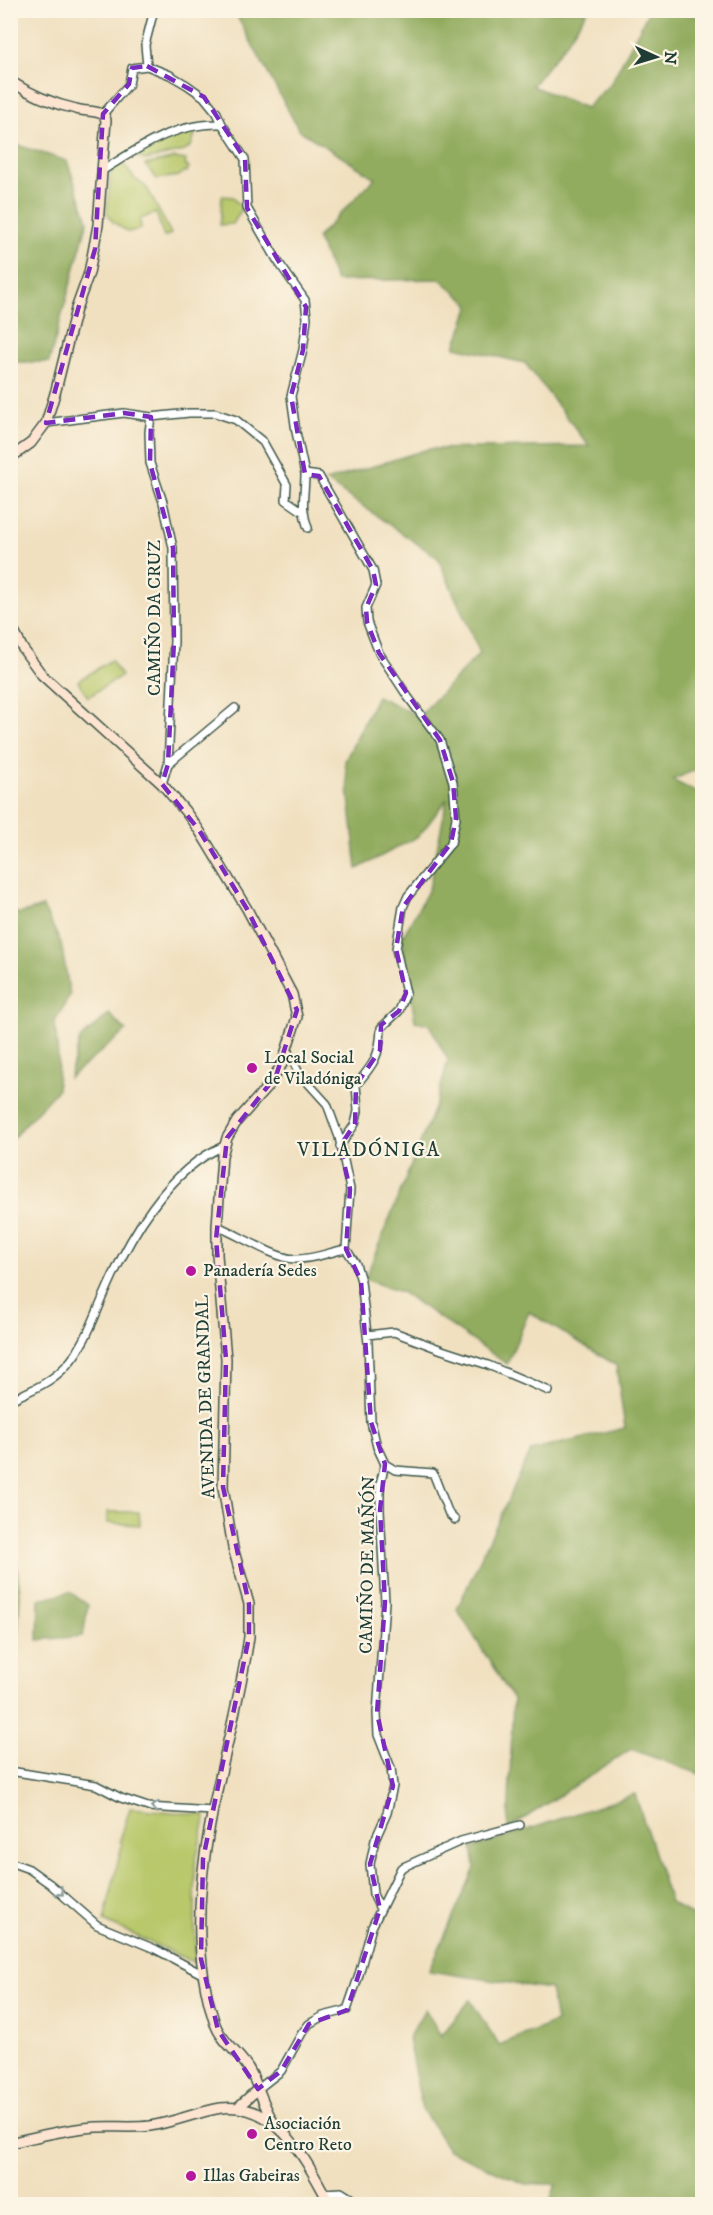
<svg xmlns="http://www.w3.org/2000/svg" width="713" height="2215" viewBox="0 0 713 2215" font-family="'IM FELL DW Pica',serif">
  <style>
    .green { fill: #b8c86a; stroke: #6c824f; stroke-width: 1.5 }
    .forest { fill: #92ac5e; stroke: #587449; stroke-width: 1.5 }
    .lines { fill: none; stroke-linecap: round; stroke-linejoin: round }
    .street-casing { stroke: #3e5549; stroke-width: 10 }
    .secondary-casing { stroke: #3e5549; stroke-width: 12 }
    .street { stroke: #fff; stroke-width: 7 }
    .secondary { stroke: #fde4d0; stroke-width: 9 }
    .oneway { stroke: #8f9e9a }
    .marked { fill: none; stroke: #7b2cbf; stroke-width: 4.5; stroke-dasharray: 12 8; stroke-linejoin: round }
    .poi-dot { fill: #b5179e; stroke: #fcf5e5; stroke-width: 2 }
    .labels { text-anchor: middle; dominant-baseline: central; stroke-width: 4.5; stroke-linejoin: round; paint-order: stroke }
    .street-label { font-size: 18px; fill: #1f3d34; stroke: #fcf5e5 }
    .poi-label { font-size: 18px; fill: #1f3d34; stroke: #fcf5e5; text-anchor: start }
    .neighbourhood-label { font-size: 20px; letter-spacing: 1.5px; fill: #1f3d34; stroke: #fcf5e5 }
  </style>
  <rect width="100%" height="100%" fill="#fcf5e5"/>
  <filter id="ink" filterUnits="userSpaceOnUse"><feTurbulence type="fractalNoise" baseFrequency=".0167" numOctaves="2"/><feDisplacementMap in="SourceGraphic" scale="12" xChannelSelector="R" yChannelSelector="G"/><feConvolveMatrix kernelMatrix="1 2 1 2 8 2 1 2 1" color-interpolation-filters="sRGB"/></filter>
  <filter id="wash" filterUnits="userSpaceOnUse"><feTurbulence type="fractalNoise" baseFrequency=".008" numOctaves="4" result="noise"/><feDisplacementMap in="SourceGraphic" scale="24" xChannelSelector="R" yChannelSelector="G"/><feGaussianBlur stdDeviation="1.35" result="paint"/><feColorMatrix in="noise" values="0 0 0 0 0 0 0 0 0 0 0 0 0 0 0 0 0 1.4 0 .05"/><feComposite in="paint" operator="in"/></filter>
  <g filter="url(#wash)">
    <rect width="100%" height="100%" fill="#f0e0c0"/>
    <path class="green" d="M 197,128 L 191,146 L 184,151 L 145,160 L 134,156 L 133,153 C 153,141 175,134 197,128 Z
      M 175,158 L 186,160 L 185,165 L 189,167 L 187,172 L 184,171 L 179,176 L 157,179 L 145,165 Z
      M 122,162 L 134,178 L 147,188 L 171,234 L 164,237 L 156,213 L 140,219 L 141,229 L 128,232 L 113,222 L 107,213 L 111,169 Z
      M 222,196 L 233,197 L 237,203 L 243,203 L 242,209 L 233,224 L 220,225 Z
      M 111,660 L 121,676 L 88,697 L 78,681 Z
      M 108,1512 L 139,1512 L 140,1525 L 107,1523 Z
      M 130,1808 L 206,1815 L 195,1864 L 195,1963 L 104,1921 L 122,1845 L 120,1840 Z"/>
    <path class="forest" d="M 234,11 L 587,11 L 566,43 L 532,86 L 586,108 L 611,83 L 649,11 L 687,11 L 702,20 L 702,767 L 672,780 L 702,795 L 702,1775 L 631,1749 L 508,1829 L 513,1699 L 457,1609 L 531,1451 L 625,1428 L 616,1365 L 529,1312 L 507,1364 L 403,1293 L 365,1279 L 437,1101 L 448,1060 L 429,1024 L 415,1021 L 402,938 L 429,889 L 447,799 L 419,836 L 357,869 L 345,761 L 377,696 L 419,716 L 480,653 L 438,558 L 326,481 L 428,449 L 589,446 L 525,363 L 455,347 L 470,305 L 440,279 L 336,281 L 317,238 L 375,178 L 299,130 Z
      M 11,143 L 67,161 L 88,220 L 49,362 L 11,362 Z
      M 43,907 L 61,943 L 70,995 L 55,1022 L 58,1058 L 57,1090 L 11,1140 L 11,910 L 19,914 Z
      M 109,1014 L 126,1031 L 69,1078 L 80,1039 Z
      M 10,1507 L 20,1593 L 15,1685 L 10,1683 Z
      M 70,1592 L 88,1605 L 83,1636 L 38,1640 L 39,1599 Z
      M 635,1794 L 670,1902 L 702,1922 L 702,2204 L 549,2204 L 556,2184 L 525,2184 L 448,2150 L 422,2109 L 408,2039 L 425,2009 L 441,2036 L 470,2000 L 499,2045 L 556,2022 L 550,1989 L 429,1971 L 475,1868 L 472,1848 Z"/>
  </g>
  <g filter="url(#ink)">
    <g class="lines">
      <g class="street-casing">
        <path id="street" d="M 147,66 L 170,75 L 187,85 L 204,97 L 217,113 L 222,124 L 245,159 L 247,208 L 277,260 L 305,300 L 307,318 L 303,350 L 291,396 L 296,432 L 305,474
          M 103,114 L 129,84 L 132,68 L 147,66 L 145,45 L 154,10
          M 103,170 C 141,147 175,122 222,124
          M 151,417 L 149,432 L 150,463 L 163,502 L 173,548 L 174,641 L 168,764 L 162,784
          M 46,423 L 124,413 L 151,417 L 189,413 L 215,413 L 236,420 L 263,442 L 287,485 L 286,500 L 302,511
          M 308,528 C 300,506 305,496 305,474 L 319,476 L 373,570 L 376,585 L 366,608 L 367,622 L 379,653 L 408,697 L 440,740 L 453,782 L 456,818 L 451,843 L 408,896 L 403,907 L 396,949 L 406,993 L 399,1011 L 381,1028 C 380,1056 374,1064 356,1085 L 358,1111 L 355,1124 L 340,1146
          M 168,764 L 235,708
          M 287,1050 L 299,1073 L 327,1104 L 339,1137 L 350,1189 L 346,1249 L 356,1264 L 361,1281 L 368,1343 L 371,1422 L 377,1447 L 385,1464 L 380,1484 L 380,1510 L 385,1602 L 377,1713 L 378,1735 L 391,1768 L 393,1786 L 387,1813 L 375,1840 L 370,1864 L 373,1894 L 380,1909
          M 217,1226 C 237,1234 276,1259 295,1259 C 313,1260 329,1252 346,1249
          M 367,1335 L 394,1332 L 442,1350 L 488,1365 L 549,1391
          M 10,1400 C 30,1391 50,1383 65,1367 C 85,1347 94,1317 106,1291 C 129,1238 168,1169 224,1146
          M 385,1464 L 395,1470 L 433,1473 L 449,1514 L 455,1520
          M 10,1771 L 96,1785 L 121,1798 L 148,1807 L 213,1811
          M 10,1862 L 29,1869 L 50,1884 L 97,1925 L 155,1949 L 202,1974
          M 258,2089 L 281,2071 L 302,2033 L 309,2024 L 323,2016 L 347,2010 L 358,1978 L 372,1927 L 401,1868 L 461,1841 L 520,1825
          M 323,2193 L 341,2192 L 360,2204"/>
      </g>
      <g class="secondary-casing">
        <path id="secondary" d="M 10,81 C 30,94 54,104 76,109 C 86,112 96,110 104,115 L 106,120 L 98,225 L 89,273 L 76,309 L 56,390 L 46,423 L 31,443 L 10,458
          M 10,624 L 23,649 L 42,675 L 162,784 L 185,811 L 199,830 L 247,909 L 292,994 L 297,1017 L 282,1064 L 269,1085 L 237,1121 L 227,1138 L 222,1156 L 217,1226 L 217,1255 L 226,1359 L 223,1487 L 233,1548 L 249,1604 L 249,1637 C 231,1764 172,1895 215,2024 C 222,2043 241,2054 250,2071 C 260,2089 264,2108 275,2125
          M 237,2108 L 258,2089
          M 10,2143 C 39,2136 67,2129 96,2127 C 114,2126 132,2128 150,2126 C 175,2122 197,2112 221,2108 C 279,2101 307,2163 330,2204"/>
      </g>
      <use href="#street" class="street"/>
      <use href="#secondary" class="secondary"/>
    </g>
    <defs><path id="oneway-chevron" d="M-2-3.5L2.5 0L-2 3.5" fill="none" stroke-width="1.6" stroke-linecap="round" stroke-linejoin="round" transform="scale(1.5)"/></defs>
    <g class="oneway">
      <use href="#oneway-chevron" transform="translate(155 1807) rotate(-174)"/>
      <use href="#oneway-chevron" transform="translate(60 1892) rotate(41)"/>
    </g>
  </g>
  <path class="marked" d="M 147,66 L 204,97 L 245,159 L 247,208 L 306,307 L 303,350 L 291,396 L 305,474 L 319,476 L 373,570 L 376,585 L 366,608 L 367,622 L 379,653 L 440,740 L 453,782 L 456,818 L 451,843 L 403,907 L 396,949 L 406,993 L 399,1011 L 381,1025 L 380,1050 L 356,1085 L 355,1124 L 340,1146 L 350,1189 L 346,1249 L 361,1281 L 371,1422 L 385,1464 L 380,1510 L 385,1602 L 377,1713 L 393,1786 L 370,1864 L 380,1909 L 347,2010 L 309,2024 L 281,2071 L 258,2089 L 218,2030 L 201,1959 L 203,1859 L 249,1637 L 249,1604 L 223,1487 L 226,1359 L 216,1239 L 227,1138 L 276,1076 L 297,1010 L 247,909 L 199,830 L 162,784 L 168,764 L 174,641 L 173,548 L 150,463 L 151,417 L 124,413 L 46,423 L 95,249 L 103,114 L 129,84 L 132,68 Z"/>
  <g class="poi-dot">
    <circle cx="252" cy="1068" r="6"/>
    <circle cx="191" cy="1271" r="6"/>
    <circle cx="252" cy="2134" r="6"/>
    <circle cx="191" cy="2176" r="6"/>
  </g>
  <g class="labels">
    <g class="street-label">
      <text transform="translate(155 618) rotate(-90)">CAMIÑO DA CRUZ</text>
      <text transform="translate(206 1397) rotate(-92)">AVENIDA DE GRANDAL</text>
      <text transform="translate(368 1565) rotate(-89)">CAMIÑO DE MAÑÓN</text>
    </g>
    <g class="poi-label">
      <text x="264" y="1058">Local Social<tspan x="264" dy="21">de Viladóniga</tspan></text>
      <text x="203" y="1271">Panadería Sedes</text>
      <text x="264" y="2124">Asociación<tspan x="264" dy="21">Centro Reto</tspan></text>
      <text x="203" y="2176">Illas Gabeiras</text>
    </g>
    <g class="neighbourhood-label">
      <text x="369" y="1150">VILADÓNIGA</text>
    </g>
  </g>
  <rect width="713" height="2215" fill="none" stroke="#fcf5e5" stroke-width="36"/>
  <g transform="translate(656 57) rotate(94)" stroke="#fcf5e5" stroke-width="4.5" paint-order="stroke">
  <path d="M0-4.5L10 22L0 15L-10 22Z" fill="#1f3d34"/>
  <text y="-9" font-size="16" font-weight="bold" text-anchor="middle" fill="#1f3d34">N</text>
  </g>
</svg>
